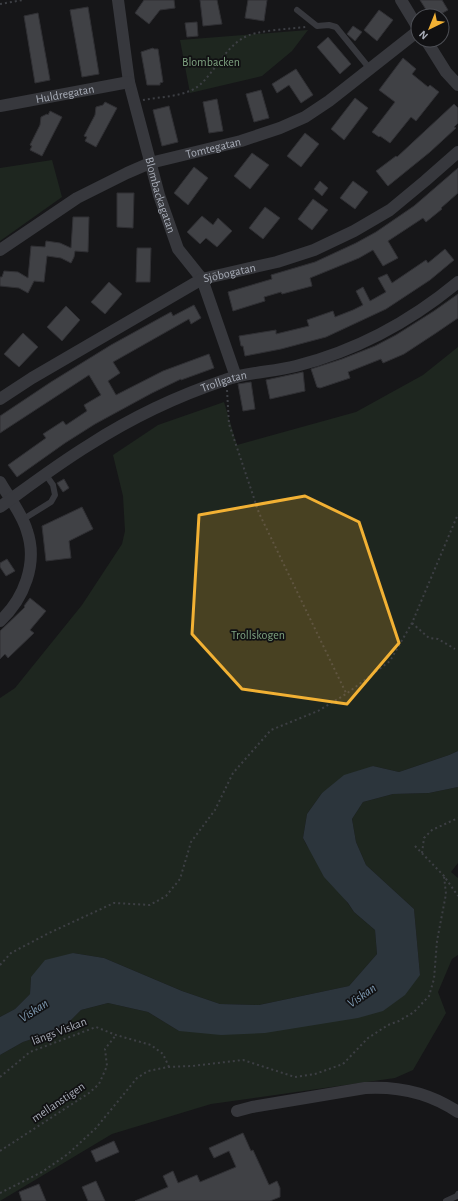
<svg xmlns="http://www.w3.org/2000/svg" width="458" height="1201" viewBox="0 0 458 1201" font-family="'Alegreya Sans',sans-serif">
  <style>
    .green { fill: #1e261f }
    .water { fill: #2c353c }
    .building { fill: #404145; stroke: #303034 }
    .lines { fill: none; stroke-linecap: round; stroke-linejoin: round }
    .path { stroke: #3d3f44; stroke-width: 2; stroke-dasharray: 2 3; stroke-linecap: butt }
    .lane { stroke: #37383d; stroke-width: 6 }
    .street { stroke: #37383d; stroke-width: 12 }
    .marked { fill: #f2b134; fill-opacity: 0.2; stroke: #f2b134; stroke-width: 3; stroke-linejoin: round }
    .labels { text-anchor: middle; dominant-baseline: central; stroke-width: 3.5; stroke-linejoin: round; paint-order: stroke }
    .park-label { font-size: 12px; fill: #7fa381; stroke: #111113 }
    .street-label { font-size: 12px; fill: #a8adb8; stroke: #111113 }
    .water-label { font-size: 13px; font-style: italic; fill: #7f9bb3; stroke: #111113 }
  </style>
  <rect width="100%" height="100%" fill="#161618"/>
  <path class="green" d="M 308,30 L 292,51 L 262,76 L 190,93 L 180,40 Z
    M 52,160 L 62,197 L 0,241 L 0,168 Z
    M 458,347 L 458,751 L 449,755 L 399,772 L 373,766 L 322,793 L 307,814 L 303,838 L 306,844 L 354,912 L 375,930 L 377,954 L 349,986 L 259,1005 L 220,1004 L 182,991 L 104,958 L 73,953 L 31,977 L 30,994 L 15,1009 L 0,1017 L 0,698 L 15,688 L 82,605 L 122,544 L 125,531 L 123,496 L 113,455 L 158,425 L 224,402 L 237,445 L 356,412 L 423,375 Z
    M 458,787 L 458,863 L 451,872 L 458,878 L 458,955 L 452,959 L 438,992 L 446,1013 L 413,1070 L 395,1078 L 211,1104 L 112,1134 L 0,1201 L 0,1055 L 23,1042 L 62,1029 L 81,1010 L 108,1003 L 148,1012 L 179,1031 L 420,975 L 414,909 L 366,865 L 356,842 L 352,819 L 363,802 L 393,794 L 429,793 Z"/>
  <path class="water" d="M 458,751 L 458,787 L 429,793 L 393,794 L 363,802 L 352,819 L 356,842 L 366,865 L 414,909 L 420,975 L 405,995 L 383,1011 L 358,1018 L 265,1033 L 221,1035 L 179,1031 L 148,1012 L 108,1003 L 81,1010 L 62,1029 L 23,1042 L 0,1055 L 0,1017 L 15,1009 L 30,994 L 31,977 L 45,960 L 73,953 L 104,958 L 182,991 L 220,1004 L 259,1005 L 349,986 L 377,954 L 375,930 L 354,912 L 348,903 L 324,877 L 303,838 L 307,814 L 322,793 L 344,775 L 373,766 L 399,772 L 449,755 Z"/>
  <path class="building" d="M 144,0 L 174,0 L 175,8 L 160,10 L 149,24 L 135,13 Z
    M 200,0 L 217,0 L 222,24 L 203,26 Z
    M 248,0 L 267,0 L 264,21 L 245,18 Z
    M 420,0 L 442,0 L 448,10 L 437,16 L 430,16 Z
    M 88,7 L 99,74 L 82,77 L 70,10 Z
    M 379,10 L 393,20 L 377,41 L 364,30 Z
    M 38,13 L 50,80 L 35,83 L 24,16 Z
    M 197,22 L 198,36 L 187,37 L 185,23 Z
    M 353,26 L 362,32 L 355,41 L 347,34 Z
    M 328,37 L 351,64 L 340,74 L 317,47 Z
    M 153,48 L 154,49 L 158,49 L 163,82 L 160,83 L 160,85 L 147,85 L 141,52 Z
    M 403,58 L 416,69 L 412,74 L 428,87 L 430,85 L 439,92 L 416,121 L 411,117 L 390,143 L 380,136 L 379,137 L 372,132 L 395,102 L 379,90 Z
    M 296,69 L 313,95 L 301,103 L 289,85 L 277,93 L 272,84 Z
    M 261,90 L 269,118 L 254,122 L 246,94 Z
    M 355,98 L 368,108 L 344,140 L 331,129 Z
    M 217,99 L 223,131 L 209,133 L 203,102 Z
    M 105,102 L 117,108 L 96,147 L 85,141 L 87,137 L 84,136 L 95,115 L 96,107 L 103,105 Z
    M 454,104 L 458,108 L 458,123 L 454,127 L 456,128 L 430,152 L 388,186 L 387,185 L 376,171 L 396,156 L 397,157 Z
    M 169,106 L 178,142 L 162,146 L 153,110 Z
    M 50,111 L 62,117 L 42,156 L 30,150 L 32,146 L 30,145 L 40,125 L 41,117 L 47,114 L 48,115 Z
    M 305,133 L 319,144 L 301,167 L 287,156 Z
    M 252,153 L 269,165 L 250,189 L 234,176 Z
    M 194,167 L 208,178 L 188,205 L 174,193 Z
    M 458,168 L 458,193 L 441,208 L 442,209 L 426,222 L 423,218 L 388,241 L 398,258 L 383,266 L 373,250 L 359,258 L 310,278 L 312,286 L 282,294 L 281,292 L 264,297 L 265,301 L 233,311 L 228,292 L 272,279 L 271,275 L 315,262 L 356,243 L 376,232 L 414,206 Z
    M 320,181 L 328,188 L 322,196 L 314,189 Z
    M 353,181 L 368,192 L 355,209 L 340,198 Z
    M 117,193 L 134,193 L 133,228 L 117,227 Z
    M 313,199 L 328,210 L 312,230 L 298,219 Z
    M 265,207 L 280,218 L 263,239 L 249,228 Z
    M 202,216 L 213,225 L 218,218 L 232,231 L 217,247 L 206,238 L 200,244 L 187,232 Z
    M 73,217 L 89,217 L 88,252 L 75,251 L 74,257 L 71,263 L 61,258 L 47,256 L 44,282 L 34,281 L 28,293 L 19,288 L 0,286 L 0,277 L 2,277 L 4,271 L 18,272 L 28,278 L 31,246 L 45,247 L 46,241 L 60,243 L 71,248 Z
    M 137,248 L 151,248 L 150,282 L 136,282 Z
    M 445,249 L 454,260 L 430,280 L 386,309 L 326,337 L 281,349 L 245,356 L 243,346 L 241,346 L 239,336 L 276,330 L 276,334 L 309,326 L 307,320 L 333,311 L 335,317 L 353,310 L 363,305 L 356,291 L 363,287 L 370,301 L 386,292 L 378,278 L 387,274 L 392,283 L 426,260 L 428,263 Z
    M 109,282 L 122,294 L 105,314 L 91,302 Z
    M 458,294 L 458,318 L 436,333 L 404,354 L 383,363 L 381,359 L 348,372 L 350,378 L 320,388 L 317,387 L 311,369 L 342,359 L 375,346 L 396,335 L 434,311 Z
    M 194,305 L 201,318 L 191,324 L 189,319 L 113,362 L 120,373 L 108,381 L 116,395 L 163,371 L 209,354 L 214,368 L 181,380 L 181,379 L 152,393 L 95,424 L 65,443 L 17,477 L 8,465 L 46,438 L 43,434 L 63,421 L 66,425 L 87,411 L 84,405 L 101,395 L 89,375 L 0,433 L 0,416 L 51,382 L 111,345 L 171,312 L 173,316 Z
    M 66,306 L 80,320 L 62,341 L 47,327 Z
    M 23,333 L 38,347 L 19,367 L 4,354 Z
    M 303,372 L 305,391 L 270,399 L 266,380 Z
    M 251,382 L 255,409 L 243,411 L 238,384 Z
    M 64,479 L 69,488 L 63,492 L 57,483 Z
    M 82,507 L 93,529 L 69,541 L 71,558 L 46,561 L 42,526 Z
    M 7,559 L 15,571 L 6,576 L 0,567 L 0,563 Z
    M 30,598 L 46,611 L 30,630 L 34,633 L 8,658 L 5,654 L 0,659 L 0,631 L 25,607 L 24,606 Z
    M 243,1133 L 251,1151 L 253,1150 L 269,1185 L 277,1181 L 280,1188 L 280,1197 L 270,1201 L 135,1201 L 168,1187 L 163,1176 L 173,1171 L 178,1183 L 197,1175 L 200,1182 L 236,1167 L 229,1151 L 214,1158 L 209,1148 Z
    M 114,1141 L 119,1152 L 96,1162 L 91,1151 Z
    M 96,1181 L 105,1201 L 88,1201 L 82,1187 Z
    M 39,1184 L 46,1201 L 22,1201 L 19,1192 Z"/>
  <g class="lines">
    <path class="path" d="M 0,4 L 23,0
      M 143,100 C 159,97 177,97 192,90 C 210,82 222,50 243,38 C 256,30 289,29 306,27
      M 227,390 L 229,424 L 259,513 L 346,693
      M 412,623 L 429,638 L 438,639 L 455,649
      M 415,846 L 444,876 L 458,896
      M 422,853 L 424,838 L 432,830 L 458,818
      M 0,965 L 11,953 L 49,933 L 114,903 L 150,905 L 166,896 L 180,879 L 191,842 L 215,810 L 233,773 L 271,730 L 318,711 L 346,694 L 390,661 L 412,623 L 458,514
      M 0,1077 L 30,1052 L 96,1027 L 116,1035 L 151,1045 L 163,1054 L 169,1067
      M 0,1151 L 89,1093 L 99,1084 L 107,1066 L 105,1049 L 116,1035
      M 0,1193 L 42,1172 L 68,1154 L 96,1128 L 137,1078 L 148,1071 L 168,1067 L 192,1066 L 243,1060 L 295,1077 L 315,1074 L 343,1064 L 368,1038 L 388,1025 L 399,1021 L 414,1012 L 429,996 L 434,979 L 437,941 L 441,920 L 446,894 L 444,876"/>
    <path class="lane" d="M 297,10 L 317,26 L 329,25 L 336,27 L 370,69
      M 22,520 L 51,502 L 55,495 L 53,485 L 46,475
      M 446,1201 L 457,1196 L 458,1194"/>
    <g class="street">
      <path id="s1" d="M 118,0 L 129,82 L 159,195 L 178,249 L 202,279 L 236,377"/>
      <path d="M 401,0 L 418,28"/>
      <path d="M 426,40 L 446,72 L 458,85"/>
      <path id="s2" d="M 0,106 L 129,82"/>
      <path id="s3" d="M 0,250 L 77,198 L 127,173 L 150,163 L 241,141 L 280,128 L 305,117 L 329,101 L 418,31"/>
      <path id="s4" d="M 0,399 L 32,378 L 202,279 L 277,262 L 314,250 L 354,231 L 390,210 L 425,181 L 458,152"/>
      <path d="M 0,482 C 9,498 22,513 27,531 C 38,563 24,599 0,621"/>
      <path id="s5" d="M 0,507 C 29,486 58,464 89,445 C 131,418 177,396 225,380 C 247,372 273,372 296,366 C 355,351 411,321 458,282"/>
      <path d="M 237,1111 L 252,1107 L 365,1088 C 399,1086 430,1093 458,1112"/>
    </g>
  </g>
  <path class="marked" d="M 305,496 L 359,522 L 399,643 L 347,704 L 242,689 L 192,634 L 199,515 Z"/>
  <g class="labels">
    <g class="park-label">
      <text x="211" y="62">Blombacken</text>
      <text x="258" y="635">Trollskogen</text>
    </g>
    <g class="street-label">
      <text stroke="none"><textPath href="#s2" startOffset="66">Huldregatan</textPath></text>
      <text stroke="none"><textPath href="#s3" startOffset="239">Tomtegatan</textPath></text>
      <text stroke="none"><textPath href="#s1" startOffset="200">Blombackagatan</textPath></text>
      <text stroke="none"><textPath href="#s4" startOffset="263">Sjöbogatan</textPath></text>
      <text stroke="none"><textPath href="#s5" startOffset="258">Trollgatan</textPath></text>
      <text transform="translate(59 1031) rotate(-21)">längs Viskan</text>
      <text transform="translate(58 1102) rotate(-34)">mellanstigen</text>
    </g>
    <g class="water-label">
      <text transform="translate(362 996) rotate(-35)">Viskan</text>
      <text transform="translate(34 1011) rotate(-33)">Viskan</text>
    </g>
  </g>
  <g transform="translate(430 28) rotate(223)"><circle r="19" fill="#111113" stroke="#4d4f55"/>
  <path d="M0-3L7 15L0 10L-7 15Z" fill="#f2b134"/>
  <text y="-6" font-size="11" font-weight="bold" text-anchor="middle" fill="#a8adb8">N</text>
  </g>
</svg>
